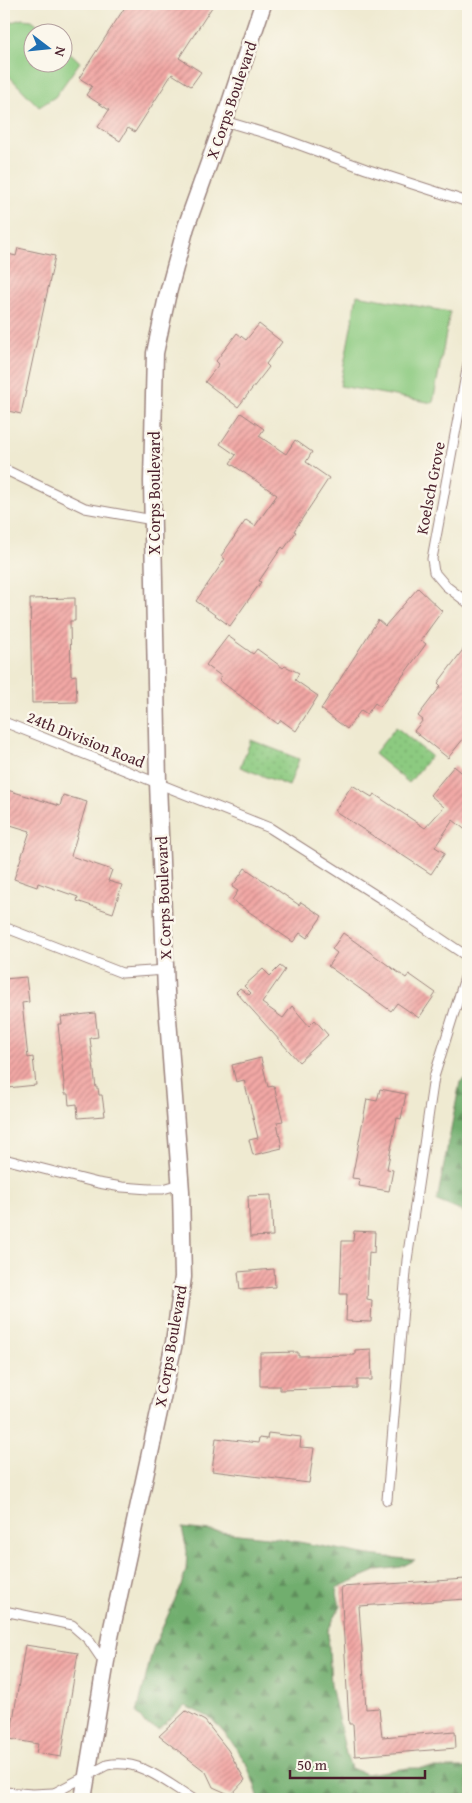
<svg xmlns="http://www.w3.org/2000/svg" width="472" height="1803" viewBox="0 0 472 1803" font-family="'Gentium Book Plus',serif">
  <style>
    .grass { fill: #8cca80; stroke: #6b7456 }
    .forest { fill: url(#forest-firs); stroke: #5e664c }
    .park { fill: url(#park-dots); stroke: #6b7456 }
    .building { fill: url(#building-hatch) }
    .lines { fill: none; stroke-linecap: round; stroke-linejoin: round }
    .service-casing { stroke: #9c847e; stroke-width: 11 }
    .minor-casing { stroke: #9c847e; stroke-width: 19 }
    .service { stroke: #fff; stroke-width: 9 }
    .minor { stroke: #fff; stroke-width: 16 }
    .labels { text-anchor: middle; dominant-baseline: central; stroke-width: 5; stroke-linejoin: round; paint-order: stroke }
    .street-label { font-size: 16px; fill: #4a1f2b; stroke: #fbf7ec }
  </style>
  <defs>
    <pattern id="forest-firs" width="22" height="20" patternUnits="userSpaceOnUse" patternTransform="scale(1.25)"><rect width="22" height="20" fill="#71ae6e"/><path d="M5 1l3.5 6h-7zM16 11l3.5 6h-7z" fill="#5f8d5b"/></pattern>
    <pattern id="park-dots" width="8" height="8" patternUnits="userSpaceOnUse" patternTransform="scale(1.25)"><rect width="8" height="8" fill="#8cca80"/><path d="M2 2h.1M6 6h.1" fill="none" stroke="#7aad6f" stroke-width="1.8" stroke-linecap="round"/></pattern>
    <pattern id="building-hatch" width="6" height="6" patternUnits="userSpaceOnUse" patternTransform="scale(1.25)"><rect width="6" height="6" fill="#f2a8a5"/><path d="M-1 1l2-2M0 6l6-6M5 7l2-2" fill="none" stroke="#c68887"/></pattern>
  </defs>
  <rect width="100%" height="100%" fill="#fbf7ec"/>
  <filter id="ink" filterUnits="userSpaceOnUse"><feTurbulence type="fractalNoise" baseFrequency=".02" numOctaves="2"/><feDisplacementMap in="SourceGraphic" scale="10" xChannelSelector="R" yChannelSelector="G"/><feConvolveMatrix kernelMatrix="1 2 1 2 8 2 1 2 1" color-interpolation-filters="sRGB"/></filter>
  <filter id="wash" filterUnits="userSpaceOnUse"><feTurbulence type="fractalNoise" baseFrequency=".0096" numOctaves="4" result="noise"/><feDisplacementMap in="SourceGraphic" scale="20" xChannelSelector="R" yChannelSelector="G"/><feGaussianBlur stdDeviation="1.12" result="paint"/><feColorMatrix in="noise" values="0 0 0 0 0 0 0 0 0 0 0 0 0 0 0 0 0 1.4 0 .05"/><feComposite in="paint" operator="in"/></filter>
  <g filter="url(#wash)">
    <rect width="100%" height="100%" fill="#efead1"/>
    <path class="grass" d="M 22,19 L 32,20 L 47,32 L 32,32 L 32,62 L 62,62 L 63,46 L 80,62 L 55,97 L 39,107 L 4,71 L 4,24 Z
      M 357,295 L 450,312 L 433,403 L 340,386 Z"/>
    <path class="forest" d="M 468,1076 L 468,1214 L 437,1201 L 460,1082 Z
      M 182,1528 L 277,1538 L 369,1555 L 415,1560 L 401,1567 L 378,1570 L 336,1588 L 340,1606 L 328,1631 L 331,1685 L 346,1754 L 351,1768 L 366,1774 L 408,1768 L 468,1768 L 468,1796 L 454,1799 L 259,1799 L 255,1786 L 246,1763 L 231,1741 L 211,1718 L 185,1706 L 159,1729 L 145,1724 L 137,1713 L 153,1648 L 179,1591 L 186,1570 L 187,1551 Z"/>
    <path class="park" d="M 396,727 L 431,756 L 409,783 L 374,754 Z
      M 251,740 L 299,759 L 289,786 L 240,767 Z"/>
    <g id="blocks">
      <path class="building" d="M 127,4 L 146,4 L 156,10 L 160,4 L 214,4 L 179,58 L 201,72 L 191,86 L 172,74 L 135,132 L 128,128 L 120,141 L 98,127 L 109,110 L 86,95 L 92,86 L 79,78 Z
        M 18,248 L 55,256 L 21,414 L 4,410 L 4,253 L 16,256 Z
        M 259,324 L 282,342 L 266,364 L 269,367 L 238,407 L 205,382 L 219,364 L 216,361 L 237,333 L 246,340 Z
        M 241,413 L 264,429 L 259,436 L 286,454 L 295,440 L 312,452 L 306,462 L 329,478 L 294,531 L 296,532 L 284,549 L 282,547 L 259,581 L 261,582 L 230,626 L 196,601 L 225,559 L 221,556 L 246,520 L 255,526 L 277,495 L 230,463 L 236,455 L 220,444 Z
        M 418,588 L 442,611 L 421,640 L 426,644 L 380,707 L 375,703 L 367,714 L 361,710 L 347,729 L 321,709 L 378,620 L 385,626 Z
        M 75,598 L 75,621 L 70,621 L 71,676 L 76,675 L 77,702 L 32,703 L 30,599 Z
        M 228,636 L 253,654 L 257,649 L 283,668 L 285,666 L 299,673 L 295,680 L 318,696 L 296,731 L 281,720 L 278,724 L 219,680 L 221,676 L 206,665 Z
        M 468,643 L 468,733 L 448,758 L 414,731 L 423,720 L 418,716 L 441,686 L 438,683 Z
        M 454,766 L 468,778 L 468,832 L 453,820 L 435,847 L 445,853 L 431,874 L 335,811 L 352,785 L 372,797 L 374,794 L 425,828 L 444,807 L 430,795 Z
        M 4,789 L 60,806 L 63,795 L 87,802 L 71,856 L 112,870 L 108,881 L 122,885 L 113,913 L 77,901 L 78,897 L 38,883 L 37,887 L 14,879 L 30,831 L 4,823 Z
        M 245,868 L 299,905 L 301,902 L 322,916 L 307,938 L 300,933 L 293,942 L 232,900 L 238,891 L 232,887 Z
        M 343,933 L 406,978 L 409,974 L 436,993 L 419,1018 L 397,1003 L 391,1011 L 328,966 L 337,953 L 332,949 Z
        M 280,966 L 285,970 L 262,1003 L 283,1018 L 292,1006 L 309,1026 L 315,1020 L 328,1035 L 299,1062 L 236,992 L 240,988 L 249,995 L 251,993 L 244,986 L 263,969 L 270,976 Z
        M 26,977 L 29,1002 L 22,1003 L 28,1058 L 33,1057 L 36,1085 L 7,1088 L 5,1072 L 4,1073 L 4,979 Z
        M 95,1013 L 98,1037 L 90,1038 L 96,1088 L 98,1088 L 99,1095 L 102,1095 L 105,1116 L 78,1118 L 77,1104 L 69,1105 L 68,1094 L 65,1094 L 58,1024 L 62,1024 L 61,1017 Z
        M 261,1058 L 268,1087 L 274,1086 L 283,1121 L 277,1122 L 282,1148 L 253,1155 L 249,1140 L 258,1138 L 244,1080 L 236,1082 L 232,1065 Z
        M 380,1089 L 406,1094 L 401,1119 L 397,1118 L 387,1169 L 393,1170 L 389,1191 L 359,1186 L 360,1179 L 352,1178 L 367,1099 L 377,1101 Z
        M 271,1195 L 273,1236 L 250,1237 L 248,1196 Z
        M 354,1231 L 375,1232 L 374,1253 L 369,1252 L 367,1299 L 372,1300 L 371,1322 L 346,1321 L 347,1294 L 340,1294 L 342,1241 L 353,1241 Z
        M 274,1269 L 275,1287 L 240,1290 L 238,1272 Z
        M 371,1349 L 372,1380 L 357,1380 L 357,1388 L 280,1390 L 280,1386 L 260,1386 L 260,1353 L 298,1352 L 298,1356 L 355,1355 L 355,1350 Z
        M 268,1433 L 301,1437 L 300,1447 L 314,1448 L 309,1483 L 212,1471 L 216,1438 L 258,1443 L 259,1438 L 267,1439 Z
        M 466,1579 L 467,1599 L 359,1606 L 366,1709 L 379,1708 L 382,1737 L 455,1731 L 456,1748 L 355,1756 L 353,1724 L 349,1724 L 341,1587 Z
        M 25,1645 L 78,1653 L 61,1757 L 36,1753 L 38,1744 L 10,1739 Z
        M 186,1711 L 205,1721 L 228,1750 L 245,1780 L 231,1795 L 213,1787 L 206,1772 L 159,1736 Z"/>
    </g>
  </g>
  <g filter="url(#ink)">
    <use href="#blocks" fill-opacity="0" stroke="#9c847e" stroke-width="1"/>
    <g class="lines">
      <g class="service-casing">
        <path id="service" d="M 224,121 L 278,137 L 366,169 L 468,202
          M 468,364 L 432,559 L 434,572 L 446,586 L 468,603
          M 4,469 L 85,508 L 153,520
          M 4,722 L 270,828 L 388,903 L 468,957
          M 4,927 L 122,973 L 166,970
          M 4,1159 L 98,1183 L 122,1187 L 149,1189 L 163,1189 L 181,1184
          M 387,1500 L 407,1260 L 434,1077 L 468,968
          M 4,1611 L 72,1625 L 88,1639 L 105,1664
          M 4,1792 L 33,1794 L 53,1793
          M 43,1799 L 107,1765 C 140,1758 167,1783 193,1799"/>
      </g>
      <g class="minor-casing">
        <path id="minor" d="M 83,1799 L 110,1637 L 174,1343 L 183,1277 L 181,1191 L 166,992 L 158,782 L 152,481 L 155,353 L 167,297 L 186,227 L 224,121 L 263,4"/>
      </g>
      <use href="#service" class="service"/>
      <use href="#minor" class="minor"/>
    </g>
  </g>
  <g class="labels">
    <g class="street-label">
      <text transform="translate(231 100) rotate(-71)">X Corps Boulevard</text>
      <text transform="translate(430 488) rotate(-79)">Koelsch Grove</text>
      <text transform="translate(154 493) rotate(-90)">X Corps Boulevard</text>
      <text transform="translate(86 739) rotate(22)">24th Division Road</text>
      <text transform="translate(163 898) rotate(-92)">X Corps Boulevard</text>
      <text transform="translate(170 1346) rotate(-80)">X Corps Boulevard</text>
    </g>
  </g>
  <rect width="472" height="1803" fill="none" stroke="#fbf7ec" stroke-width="20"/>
  <g transform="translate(48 48) rotate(106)"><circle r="24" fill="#fbf7ec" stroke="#b4a19f"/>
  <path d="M0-4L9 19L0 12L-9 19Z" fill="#1f6fb2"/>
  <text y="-8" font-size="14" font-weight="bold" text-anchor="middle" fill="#4a1f2b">N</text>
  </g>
  <path d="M290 1770v8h135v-8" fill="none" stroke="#4a1f2b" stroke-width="2.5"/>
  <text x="297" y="1770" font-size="15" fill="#4a1f2b" stroke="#fbf7ec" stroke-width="4" paint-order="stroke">50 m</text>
</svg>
